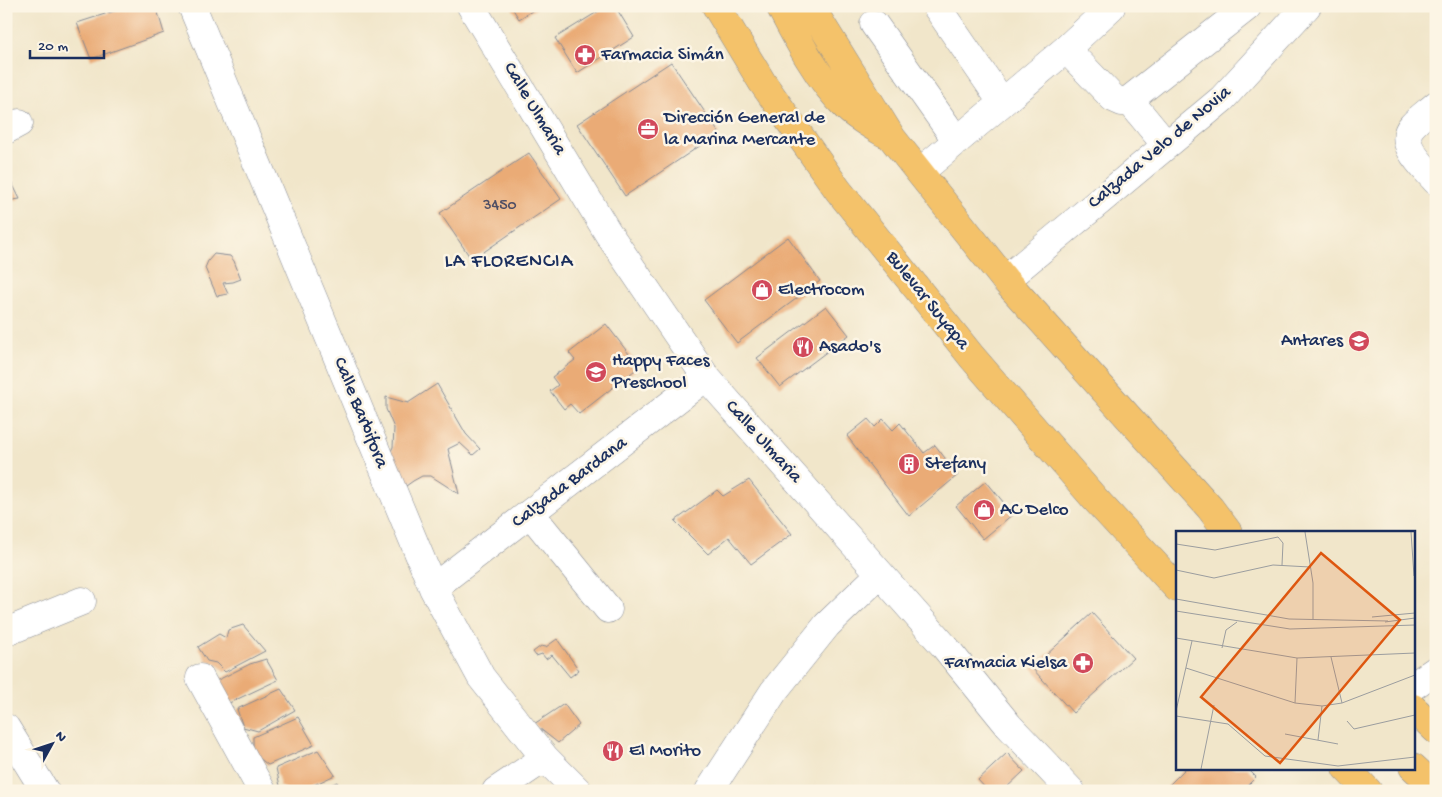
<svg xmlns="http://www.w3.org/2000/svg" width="1442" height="797" viewBox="0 0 1442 797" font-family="'Gochi Hand',sans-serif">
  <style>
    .building { fill: #eaab76 }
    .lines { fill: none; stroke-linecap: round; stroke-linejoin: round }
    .minor-casing { stroke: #868a94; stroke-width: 29 }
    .major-casing { stroke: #868a94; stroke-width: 29 }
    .minor { stroke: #fff; stroke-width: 28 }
    .major { stroke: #f4c26a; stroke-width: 28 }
    .labels { text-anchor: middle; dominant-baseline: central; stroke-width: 5; stroke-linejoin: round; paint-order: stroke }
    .number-label { font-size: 16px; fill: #4f4e64 }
    .poi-label { font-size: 19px; fill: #1b2f5e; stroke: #fcf5e5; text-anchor: start }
    .street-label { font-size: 19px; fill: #1b2f5e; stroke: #fcf5e5 }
    .neighbourhood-label { font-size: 20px; letter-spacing: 1px; fill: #1b2f5e; stroke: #fcf5e5 }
    .inset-road { fill: none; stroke: #9b9d9f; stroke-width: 1 }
    .view { fill: #de5710; fill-opacity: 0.15; stroke: #de5710; stroke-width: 2.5 }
    .inset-edge { fill: none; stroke: #1b2f5e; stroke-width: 2.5 }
  </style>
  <rect width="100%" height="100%" fill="#fcf5e5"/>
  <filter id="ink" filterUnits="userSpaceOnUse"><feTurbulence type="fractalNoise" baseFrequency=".02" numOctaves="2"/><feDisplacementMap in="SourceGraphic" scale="10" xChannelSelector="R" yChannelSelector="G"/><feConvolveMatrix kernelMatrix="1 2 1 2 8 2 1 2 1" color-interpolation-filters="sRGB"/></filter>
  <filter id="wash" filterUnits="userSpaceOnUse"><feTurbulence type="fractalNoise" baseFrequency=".0096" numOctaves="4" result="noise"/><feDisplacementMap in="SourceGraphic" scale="20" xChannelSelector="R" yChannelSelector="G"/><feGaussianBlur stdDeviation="1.12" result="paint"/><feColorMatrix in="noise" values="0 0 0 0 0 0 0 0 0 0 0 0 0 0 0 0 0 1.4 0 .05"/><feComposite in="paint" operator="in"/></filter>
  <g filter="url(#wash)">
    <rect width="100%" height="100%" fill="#f1e6ca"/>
    <g id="blocks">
      <path class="building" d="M 130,6 L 156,6 L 164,33 L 91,59 L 77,23 Z
        M 511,6 L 540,6 L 519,19 Z
        M 607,6 L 615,6 L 634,37 L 577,73 L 555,38 Z
        M 671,62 L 719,133 L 625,196 L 577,124 Z
        M 529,153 L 561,199 L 472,260 L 440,213 Z
        M 6,171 L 20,199 L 6,201 Z
        M 788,237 L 820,281 L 737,343 L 704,300 Z
        M 214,254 L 230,256 L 234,261 L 241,279 L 233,282 L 223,283 L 228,294 L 217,296 L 205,268 L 208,261 Z
        M 826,306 L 849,335 L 780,387 L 757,358 Z
        M 606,324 L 639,367 L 579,414 L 570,404 L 564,409 L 550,391 L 558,385 L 552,377 L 575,360 L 569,353 Z
        M 437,384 L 466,434 L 480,449 L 473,455 L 460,443 L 448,449 L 459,494 L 431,476 L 422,476 L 413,481 L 406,486 L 389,455 L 393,447 L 394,428 L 386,409 L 386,397 L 408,403 Z
        M 868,419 L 875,427 L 883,419 L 893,430 L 900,423 L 924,453 L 935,445 L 958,475 L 909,516 L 847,436 Z
        M 749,480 L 792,534 L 751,564 L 729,537 L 708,554 L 675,521 L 717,490 L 723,496 Z
        M 986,481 L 1013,514 L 983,539 L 956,506 Z
        M 1092,613 L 1133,658 L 1073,713 L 1032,668 Z
        M 243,625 L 265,651 L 225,672 L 216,663 L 207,661 L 198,647 L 219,634 L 226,638 L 228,630 Z
        M 557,639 L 579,670 L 570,677 L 552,655 L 546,659 L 542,654 L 536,656 L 533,652 L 541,646 L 546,647 Z
        M 266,659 L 278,680 L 227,704 L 214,682 L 250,664 Z
        M 281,689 L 295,710 L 258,731 L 243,727 L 237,709 Z
        M 564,704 L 579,725 L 558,743 L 534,724 Z
        M 298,717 L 314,745 L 268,765 L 258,757 L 253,748 L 253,737 Z
        M 318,750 L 335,775 L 301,791 L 289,791 L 280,786 L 276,768 Z
        M 1007,753 L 1024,771 L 1003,791 L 988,791 L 978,780 Z
        M 1186,768 L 1247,768 L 1256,777 L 1242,791 L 1163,791 Z
        M 337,782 L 342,791 L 317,791 Z"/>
    </g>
  </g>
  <g filter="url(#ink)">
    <use href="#blocks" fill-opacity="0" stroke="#868a94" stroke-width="1"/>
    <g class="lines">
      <g class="minor-casing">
        <path id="minor" d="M 192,6 L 433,588 L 481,677 L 545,758 L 578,791
          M 471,6 L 608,233 L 706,377 L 945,647 L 1009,726 L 1071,791
          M 936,6 L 1002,102
          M 874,24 L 957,141
          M 1066,49 L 1113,98 L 1122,102 L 1129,100 L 1247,7
          M 1129,100 L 1166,145
          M 1436,105 C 1428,112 1419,118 1412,126 C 1396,143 1425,168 1436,181
          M 6,130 L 19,123
          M 920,172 L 1066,49 L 1111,7
          M 1005,280 L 1222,99 L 1307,6
          M 530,513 L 608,609
          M 433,588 L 706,377
          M 6,632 L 82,601
          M 200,678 L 262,791
          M 1413,686 L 1436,670
          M 6,728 L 45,791
          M 496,791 L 545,758
          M 709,791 L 774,691 L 827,625 L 880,574"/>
      </g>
      <g class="major-casing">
        <path id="major" d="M 716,6 L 762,82 L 838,190 L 972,357 L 1095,499 L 1177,588
          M 780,6 C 797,39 819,81 846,107 C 857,118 871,125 884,133
          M 810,6 L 892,138 L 1005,280 L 1210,508 L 1228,532
          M 1413,708 L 1436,730
          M 1413,767 L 1436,788
          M 1346,768 L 1368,791"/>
      </g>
      <use href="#minor" class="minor"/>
      <use href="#major" class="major"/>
    </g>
  </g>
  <defs>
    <g id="pharmacy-disc" transform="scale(1.125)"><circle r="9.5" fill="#d1495b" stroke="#fcf5e5"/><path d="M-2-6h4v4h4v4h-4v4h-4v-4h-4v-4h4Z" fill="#fff"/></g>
    <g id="office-disc" transform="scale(1.125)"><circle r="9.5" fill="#d1495b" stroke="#fcf5e5"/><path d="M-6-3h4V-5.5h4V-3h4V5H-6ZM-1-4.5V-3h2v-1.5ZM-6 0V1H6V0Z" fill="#fff"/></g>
    <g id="shop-disc" transform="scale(1.125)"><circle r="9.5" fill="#d1495b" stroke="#fcf5e5"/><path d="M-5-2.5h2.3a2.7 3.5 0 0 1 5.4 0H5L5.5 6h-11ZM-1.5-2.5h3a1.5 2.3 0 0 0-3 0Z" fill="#fff"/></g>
    <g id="school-disc" transform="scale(1.125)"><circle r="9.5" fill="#d1495b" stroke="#fcf5e5"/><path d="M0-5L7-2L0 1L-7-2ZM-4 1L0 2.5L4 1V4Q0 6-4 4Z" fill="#fff"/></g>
    <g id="restaurant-disc" transform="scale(1.125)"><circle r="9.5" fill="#d1495b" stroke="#fcf5e5"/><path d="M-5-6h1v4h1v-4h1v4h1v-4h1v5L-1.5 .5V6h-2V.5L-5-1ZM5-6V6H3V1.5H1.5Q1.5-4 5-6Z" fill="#fff"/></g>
    <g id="building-disc" transform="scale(1.125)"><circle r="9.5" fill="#d1495b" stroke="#fcf5e5"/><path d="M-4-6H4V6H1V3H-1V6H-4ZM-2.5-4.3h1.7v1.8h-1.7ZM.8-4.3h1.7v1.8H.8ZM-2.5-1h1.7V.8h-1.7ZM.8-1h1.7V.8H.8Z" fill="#fff"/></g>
  </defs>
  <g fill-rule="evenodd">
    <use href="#pharmacy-disc" x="585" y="55"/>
    <use href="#office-disc" x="648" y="129"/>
    <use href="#shop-disc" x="762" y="290"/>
    <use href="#school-disc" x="1359" y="341"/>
    <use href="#restaurant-disc" x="803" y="347"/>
    <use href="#school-disc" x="596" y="372"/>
    <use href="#building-disc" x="909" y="464"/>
    <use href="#shop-disc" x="984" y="510"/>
    <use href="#pharmacy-disc" x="1083" y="663"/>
    <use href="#restaurant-disc" x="613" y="751"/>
  </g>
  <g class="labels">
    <g class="number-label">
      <text x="500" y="206">3450</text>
    </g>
    <g class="poi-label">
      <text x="601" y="55">Farmacia Simán</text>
      <text x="664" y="118">Dirección General de<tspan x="664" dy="22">la Marina Mercante</tspan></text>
      <text x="778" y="290">Electrocom</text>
      <text x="1343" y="341" text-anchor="end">Antares</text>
      <text x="819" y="347">Asado's</text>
      <text x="612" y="361">Happy Faces<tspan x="612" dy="22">Preschool</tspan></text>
      <text x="925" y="464">Stefany</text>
      <text x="1000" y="510">AC Delco</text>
      <text x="1067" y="663" text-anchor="end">Farmacia Kielsa</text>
      <text x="629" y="751">El Morito</text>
    </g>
    <g class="street-label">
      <text transform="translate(534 109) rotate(59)">Calle Ulmaria</text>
      <text transform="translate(1160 148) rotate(-40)">Calzada Velo de Novia</text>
      <text transform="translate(927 301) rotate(51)">Bulevar Suyapa</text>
      <text transform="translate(360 413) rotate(68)">Calle Barbifora</text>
      <text transform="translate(763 442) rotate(48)">Calle Ulmaria</text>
      <text transform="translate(570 483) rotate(-37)">Calzada Bardana</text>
    </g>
    <g class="neighbourhood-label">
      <text x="509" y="262">LA FLORENCIA</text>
    </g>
  </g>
  <g transform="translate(1176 531)">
    <rect width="239" height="239" fill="#f1e6ca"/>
    <path class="inset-road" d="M 129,1 L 137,52 L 137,89M 235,1 L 238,45M 0,13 L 39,19 L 102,6 L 107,12 L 106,34M 0,39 L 38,47 L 97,34 L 134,36M 0,68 L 113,88 L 212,90M 0,80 L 114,98 L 239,94M 196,86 L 239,82M 209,91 L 239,87M 0,107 L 121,127 L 239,122M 46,117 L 50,99 L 61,91M 155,126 L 166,172M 10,137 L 119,172 L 146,175 L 166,172 L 239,144M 119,172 L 121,127M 0,180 L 16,110M 0,185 L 52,193 L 89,225 L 162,235 L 239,226M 171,190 L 178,198 L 239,184M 109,203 L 162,213M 142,209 L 146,175M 25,238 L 38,174"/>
    <path class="view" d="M 145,22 L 224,89 L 104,232 L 25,166 Z"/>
    <rect width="239" height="239" class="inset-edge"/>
  </g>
  <rect width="1442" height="797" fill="none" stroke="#fcf5e5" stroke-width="25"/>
  <g transform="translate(52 744) rotate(50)" stroke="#fcf5e5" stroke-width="4" paint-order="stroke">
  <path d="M0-4L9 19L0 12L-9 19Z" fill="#1b2f5e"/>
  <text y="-8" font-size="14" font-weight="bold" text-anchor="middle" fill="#1b2f5e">N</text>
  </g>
  <path d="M30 50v8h74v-8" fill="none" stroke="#1b2f5e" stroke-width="2.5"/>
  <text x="38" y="50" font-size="15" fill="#1b2f5e" stroke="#fcf5e5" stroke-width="4" paint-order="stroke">20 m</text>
</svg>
